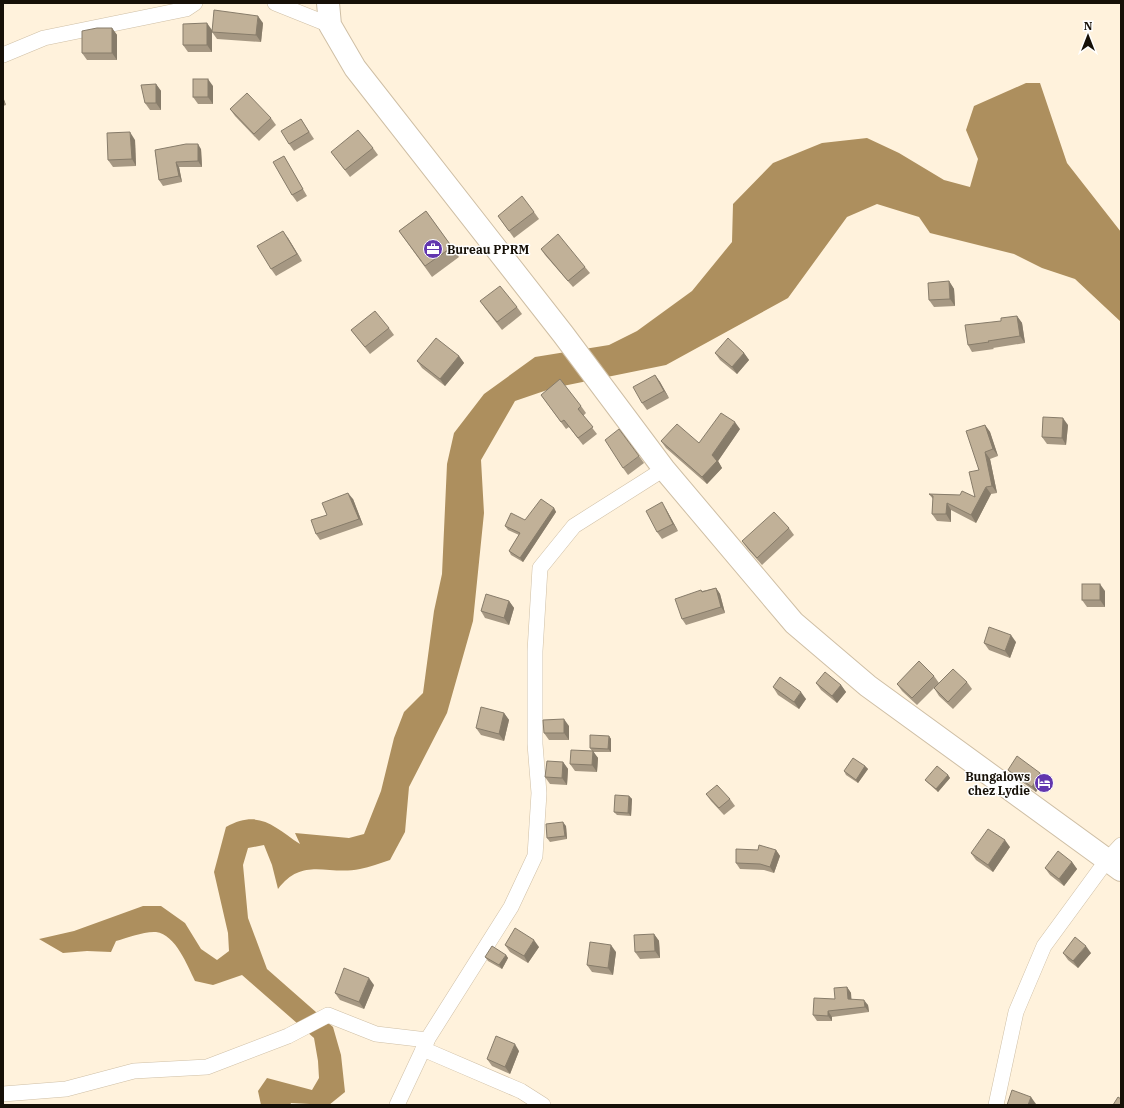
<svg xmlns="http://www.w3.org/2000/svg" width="1124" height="1108" font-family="'IBM Plex Serif',serif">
  <rect width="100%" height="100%" fill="#fff2dc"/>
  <!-- water -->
  <path fill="#ad8f5e" d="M1026 83H1040L1067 163 1121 232V322L1075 279 1042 268 1014 254 930 233 919 217 877 204 847 217 788 298 666 365 553 388 515 401 481 460 484 513 473 621 447 713 409 787 405 832 390 860C380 863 370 867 360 869 328 876 303 856 278 889L272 865 264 845 248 848 243 865 248 918 267 969 333 1027 341 1055 345 1092 329 1105 291 1103 290 1105H261L258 1091 267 1078 312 1090 319 1078 318 1061 314 1038 242 975 213 985 195 981C187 965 176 935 156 932 145 931 126 938 116 941L111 952 87 951 63 953 39 939 74 931 143 906H161L185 923 201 949 217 960 229 951 228 933 214 872 226 827C259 809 273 826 300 844L295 833 349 838 364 834 381 791 394 738 404 712 423 693 434 611 442 574 447 464 454 433 484 394 535 357 609 345 637 331 692 291 732 242 733 204 773 163 822 143 867 138 899 153 944 180 970 187 978 159 966 130 974 106Z"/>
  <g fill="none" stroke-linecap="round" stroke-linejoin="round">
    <!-- street casing -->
    <g stroke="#cfbfa5" stroke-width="16">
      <g id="street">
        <polyline points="275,3 330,25"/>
        <polyline points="3,55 44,38 186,9 195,3"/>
        <polyline points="423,1049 521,1091 543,1105"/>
        <polyline points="3,1094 66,1089 134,1071 207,1067 288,1036 328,1015 376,1034 427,1040 511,907 535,856 539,793 535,744 535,651 540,568 574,526 664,469"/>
        <polyline points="397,1105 427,1041"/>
        <polyline points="996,1105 1016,1012 1044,946 1107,860 1121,845"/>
      </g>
    </g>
    <!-- secondary casing -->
    <g stroke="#cfbfa5" stroke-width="24">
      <polyline id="secondary" points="328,3 330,25 355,68 563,334 664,469 794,623 868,686 1121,870"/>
    </g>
    <!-- street -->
    <use href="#street" stroke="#fff" stroke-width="15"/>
    <!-- secondary -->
    <use href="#secondary" stroke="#fff" stroke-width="22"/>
  </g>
  <!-- wall -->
  <g fill="#a69883">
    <polygon points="263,23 261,42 217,39 212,32"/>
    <polygon points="112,28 117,35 117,60 87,60 82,53"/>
    <polygon points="212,30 212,52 188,52 183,45"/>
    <polygon points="156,84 161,91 161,110 150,110 145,103"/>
    <polygon points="213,86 213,104 198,104 193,97"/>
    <polygon points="3,97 6,105 3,106"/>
    <polygon points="230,109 271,118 276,125 259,141 235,116"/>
    <polygon points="301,119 314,139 294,151 289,144"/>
    <polygon points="135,140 136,166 113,167 108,160"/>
    <polygon points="373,148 378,155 350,177 331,152"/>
    <polygon points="201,149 202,167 179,167 182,182 163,186 159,180 155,150"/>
    <polygon points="284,156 288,163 307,196 297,202 292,195"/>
    <polygon points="426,211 459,257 432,277 399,231"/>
    <polygon points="534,212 539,219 514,238 498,216"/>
    <polygon points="288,238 302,261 276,276 271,269"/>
    <polygon points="541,249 585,267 590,273 573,287 545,255"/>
    <polygon points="949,281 954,289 955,306 934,307 929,300"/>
    <polygon points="480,301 517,307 522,314 502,330 485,308"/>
    <polygon points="1017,316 1022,323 1025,343 993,348 994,349 972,352 968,345 1001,321"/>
    <polygon points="389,328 394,335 370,354 351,330"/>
    <polygon points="715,353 744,353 749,360 737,374 720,360"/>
    <polygon points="459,356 464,363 445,386 422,368 417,361"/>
    <polygon points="655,375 660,382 669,398 647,410 642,403"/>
    <polygon points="541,395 581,406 586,413 583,416 597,434 583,445 569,427 566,429"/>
    <polygon points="985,425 990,432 998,456 990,459 997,493 991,494 976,523 951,510 951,522 937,521 932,514 933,499 929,494 960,495 975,497 979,470"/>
    <polygon points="1068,425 1066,445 1047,444 1042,437"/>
    <polygon points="740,429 718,461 722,468 707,484 666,448 661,441 699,443"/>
    <polygon points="639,456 644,463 628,475 623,468"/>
    <polygon points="353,499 363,525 320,540 316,534 327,515"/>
    <polygon points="554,508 556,512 523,562 511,555 509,551 519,535 508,530 505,526 525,520"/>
    <polygon points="666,509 678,531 662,539 657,532"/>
    <polygon points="789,528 794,535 762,565 747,548 742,541"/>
    <polygon points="716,588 720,594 725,613 686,625 682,619 701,590 702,591"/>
    <polygon points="1105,591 1105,607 1087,607 1082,600"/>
    <polygon points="509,601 514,608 509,625 485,618 481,611"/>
    <polygon points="1016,642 1010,658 989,650 984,643"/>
    <polygon points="934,676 939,683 917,705 902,691 897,684"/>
    <polygon points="967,682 972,689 953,709 939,696 934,688"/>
    <polygon points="816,683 841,685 846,692 837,703 821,690"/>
    <polygon points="773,687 806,699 799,709 778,695"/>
    <polygon points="504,713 509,720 504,741 481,735 476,728"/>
    <polygon points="569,726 569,740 549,740 544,733"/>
    <polygon points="609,736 611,739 611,752 593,752 598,758 597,772 575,771 570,764 592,751 590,748"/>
    <polygon points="563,762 568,769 567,785 550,784 545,777"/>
    <polygon points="865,766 868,769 858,783 846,775 844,771"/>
    <polygon points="1008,770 1044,778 1036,792 1012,775"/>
    <polygon points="948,775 950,778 938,792 928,783 925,780"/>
    <polygon points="706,794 730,799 735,806 724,815 711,801"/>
    <polygon points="629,796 632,799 631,816 617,815 614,812"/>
    <polygon points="566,826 567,839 550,842 547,838"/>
    <polygon points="1010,847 993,872 976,860 971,853"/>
    <polygon points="758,850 776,850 780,856 774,873 764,870 740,869 736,863"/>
    <polygon points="1072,862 1077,869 1064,886 1050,875 1045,868"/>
    <polygon points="654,934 659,941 660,958 640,959 635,952"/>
    <polygon points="505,945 539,947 528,963 510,952"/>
    <polygon points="616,952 613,975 592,972 587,965"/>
    <polygon points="1063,953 1091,953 1078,968 1068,960"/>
    <polygon points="506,955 508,958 502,969 488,961 485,957"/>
    <polygon points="374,985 364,1009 340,1000 335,993"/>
    <polygon points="847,987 851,993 851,999 868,1005 869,1012 832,1017 832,1021 817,1021 813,1015 835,999"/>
    <polygon points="519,1051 510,1074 492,1066 487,1059"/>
  </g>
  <!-- shaded-wall -->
  <g fill="#877c6a">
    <polygon points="258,16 263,23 261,42 256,35"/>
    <polygon points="207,23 212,30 212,52 207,45"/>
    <polygon points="112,28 117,35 117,60 112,53"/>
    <polygon points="208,79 213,86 213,104 208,97"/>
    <polygon points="156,84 161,91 161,110 156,103"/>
    <polygon points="3,97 6,105 3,100"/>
    <polygon points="130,132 135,140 136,166 132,159"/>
    <polygon points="198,144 201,149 202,167 198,161"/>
    <polygon points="176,162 179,167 182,182 179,176"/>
    <polygon points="283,231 288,238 302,261 297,254"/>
    <polygon points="949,281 954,289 955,306 950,299"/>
    <polygon points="1017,316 1022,323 1025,343 1020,336"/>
    <polygon points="744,353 749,360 737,374 732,367"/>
    <polygon points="459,356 464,363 445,386 440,379"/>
    <polygon points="655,375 660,382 669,398 664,391"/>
    <polygon points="1063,418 1068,425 1066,445 1062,438"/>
    <polygon points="735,422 740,429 718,461 722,468 707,484 702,477 712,455"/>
    <polygon points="985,425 990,432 998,456 993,449"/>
    <polygon points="985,452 990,459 997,493 992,486"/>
    <polygon points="986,487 991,494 976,523 971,515"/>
    <polygon points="348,493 353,499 363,525 359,519"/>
    <polygon points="662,502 666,509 678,531 673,524"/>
    <polygon points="947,503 951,510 951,522 946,514"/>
    <polygon points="554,508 556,512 523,562 520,558"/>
    <polygon points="1100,584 1105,591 1105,607 1100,600"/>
    <polygon points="716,588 720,594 725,613 721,607"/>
    <polygon points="509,601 514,608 509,625 504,618"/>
    <polygon points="1011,635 1016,642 1010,658 1005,651"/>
    <polygon points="841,685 846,692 837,703 832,696"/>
    <polygon points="801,692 806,699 799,709 794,702"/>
    <polygon points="504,713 509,720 504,741 499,734"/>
    <polygon points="564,719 569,726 569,740 564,733"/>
    <polygon points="609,736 611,739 611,752 608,749"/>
    <polygon points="593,751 598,758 597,772 592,765"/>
    <polygon points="563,762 568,769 567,785 562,778"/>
    <polygon points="865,766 868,769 858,783 856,780"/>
    <polygon points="1040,773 1044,778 1036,792 1032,787"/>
    <polygon points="948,775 950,778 938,792 936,789"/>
    <polygon points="629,796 632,799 631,816 628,813"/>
    <polygon points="563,822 566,826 567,839 565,836"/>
    <polygon points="1005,840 1010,847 993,872 988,865"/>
    <polygon points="776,850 780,856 774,873 770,867"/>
    <polygon points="1072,862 1077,869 1064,886 1059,879"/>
    <polygon points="654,934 659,941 660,958 655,951"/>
    <polygon points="534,940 539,947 528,963 524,956"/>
    <polygon points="611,945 616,952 613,975 608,968"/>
    <polygon points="1086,946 1091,953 1078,968 1073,961"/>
    <polygon points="506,955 508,958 502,969 499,965"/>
    <polygon points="369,978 374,985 364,1009 359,1002"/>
    <polygon points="847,987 851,993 852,1005 848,999"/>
    <polygon points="864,1000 868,1005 869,1012 865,1007"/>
    <polygon points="828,1011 832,1017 832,1021 828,1016"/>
    <polygon points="515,1044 519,1051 510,1074 505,1067"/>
    <polygon points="1031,1097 1036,1104 1036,1105 1028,1105"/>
  </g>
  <!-- building -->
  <g fill="#c1b198" stroke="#877c6a">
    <polygon points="214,10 258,16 256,35 212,32"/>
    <polygon points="207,23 207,45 183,45 183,24"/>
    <polygon points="97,28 112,28 112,53 82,53 82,31"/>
    <rect x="193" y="79" width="15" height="18"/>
    <polygon points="156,84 156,103 145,103 141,85"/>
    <polygon points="247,93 271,118 254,134 230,109"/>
    <polygon points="301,119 309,132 289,144 281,131"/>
    <polygon points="358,130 373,148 345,170 331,152"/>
    <polygon points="130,132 132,159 108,160 107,133"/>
    <polygon points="186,144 198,144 198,161 176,162 179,176 159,180 155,150"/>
    <polygon points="284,156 303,189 292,195 273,162"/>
    <polygon points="522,196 534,212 509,231 498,216"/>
    <polygon points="426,211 452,247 425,266 399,231"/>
    <polygon points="283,231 297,254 271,269 257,246"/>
    <polygon points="558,234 585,267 568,281 541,249"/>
    <polygon points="949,281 950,299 929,300 928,283"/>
    <polygon points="500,286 517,307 497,322 480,301"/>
    <polygon points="375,311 389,328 365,347 351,330"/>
    <polygon points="1017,316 1020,336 988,341 989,342 968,345 965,325 1001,321 1001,318"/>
    <polygon points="436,338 459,356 440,379 417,361"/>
    <polygon points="728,338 744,353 732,367 715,353"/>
    <polygon points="655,375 664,391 642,403 633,387"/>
    <polygon points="560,379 581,406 578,409 593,427 578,438 564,420 561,422 541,395"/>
    <polygon points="721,413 735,422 712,455 717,461 702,477 661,441 677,424 699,443"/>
    <polygon points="1043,417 1063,418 1062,438 1042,437"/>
    <polygon points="985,425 993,449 985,452 992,486 986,487 971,515 947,503 946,514 932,514 933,496 929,494 960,495 962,491 975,497 969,472 979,470 966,431"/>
    <polygon points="619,429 639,456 623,468 605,440"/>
    <polygon points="348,493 359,519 316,534 311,520 327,515 322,503"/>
    <polygon points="541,499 554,508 520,558 509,551 520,533 505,526 511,513 525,520"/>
    <polygon points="662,502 673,524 657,532 646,511"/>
    <polygon points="774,512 789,528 757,558 742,541"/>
    <rect x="1082" y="584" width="18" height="16"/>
    <polygon points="716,588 721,607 682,619 675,599 701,590 702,592"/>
    <polygon points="486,594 509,601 504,618 481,611"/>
    <polygon points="989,627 1011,635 1005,651 984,643"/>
    <polygon points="919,661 934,676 912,698 897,684"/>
    <polygon points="953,669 967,682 948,702 934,688"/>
    <polygon points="825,672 841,685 832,696 816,683"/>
    <polygon points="780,677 801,692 794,702 773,687"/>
    <polygon points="481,707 504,713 499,734 476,728"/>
    <polygon points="564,719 564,733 544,733 543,720"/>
    <polygon points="590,735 609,736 608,749 590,748"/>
    <polygon points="571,750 593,751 592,765 570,764"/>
    <polygon points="1017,756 1040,773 1032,787 1008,770"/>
    <polygon points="853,758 865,766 856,780 844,771"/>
    <polygon points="547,761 563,762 562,778 545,777"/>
    <polygon points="937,766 948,775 936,789 925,780"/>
    <polygon points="717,785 730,799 719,808 706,794"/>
    <polygon points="615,795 629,796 628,813 614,812"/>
    <polygon points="563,822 565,836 547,838 546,824"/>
    <polygon points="988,829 1005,840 988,865 971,853"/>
    <polygon points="759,845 776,850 770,867 760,864 736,863 736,849 758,850"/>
    <polygon points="1058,851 1072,862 1059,879 1045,868"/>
    <polygon points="515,928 534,940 524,956 505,945"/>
    <polygon points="654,934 655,951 635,952 634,935"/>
    <polygon points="1075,937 1086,946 1073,961 1063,953"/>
    <polygon points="590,942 611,945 608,968 587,965"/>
    <polygon points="492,946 506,955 499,965 485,957"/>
    <polygon points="344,968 369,978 359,1002 335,993"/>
    <polygon points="847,987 848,999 864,1000 865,1007 828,1011 828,1016 813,1015 814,998 835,999 834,988"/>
    <polygon points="496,1036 515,1044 505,1067 487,1059"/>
    <polygon points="1012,1090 1031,1097 1028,1105 1007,1105"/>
    <polygon points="1118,1097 1121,1099 1121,1105 1113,1105"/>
  </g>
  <!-- icons -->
  <defs>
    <g id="office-disc" transform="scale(1)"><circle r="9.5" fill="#6236ae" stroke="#fff"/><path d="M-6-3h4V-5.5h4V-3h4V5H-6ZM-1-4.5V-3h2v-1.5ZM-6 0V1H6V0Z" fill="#fff"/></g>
    <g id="hotel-disc" transform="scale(1)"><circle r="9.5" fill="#6236ae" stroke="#fff"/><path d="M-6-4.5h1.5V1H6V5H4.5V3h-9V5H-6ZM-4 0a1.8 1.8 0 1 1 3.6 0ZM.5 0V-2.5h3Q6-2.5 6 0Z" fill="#fff"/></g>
  </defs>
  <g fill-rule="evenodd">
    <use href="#office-disc" x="433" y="249"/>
    <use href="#hotel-disc" x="1044" y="783"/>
  </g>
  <g text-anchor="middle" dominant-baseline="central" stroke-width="3" stroke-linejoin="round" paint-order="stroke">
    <!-- poi labels -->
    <g font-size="12" font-weight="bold" fill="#161007" stroke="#fff" text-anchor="start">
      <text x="447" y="249">Bureau PPRM</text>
      <text x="1030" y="776" text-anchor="end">Bungalows<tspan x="1030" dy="14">chez Lydie</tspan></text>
    </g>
  </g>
  <!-- border -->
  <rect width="1124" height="1108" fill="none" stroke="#161007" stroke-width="8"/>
  <!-- north arrow -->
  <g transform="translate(1088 36)" stroke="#ffffff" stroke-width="3" paint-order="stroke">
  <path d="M0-3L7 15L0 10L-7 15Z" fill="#161007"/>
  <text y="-6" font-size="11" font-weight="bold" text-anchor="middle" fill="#161007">N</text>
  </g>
</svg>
